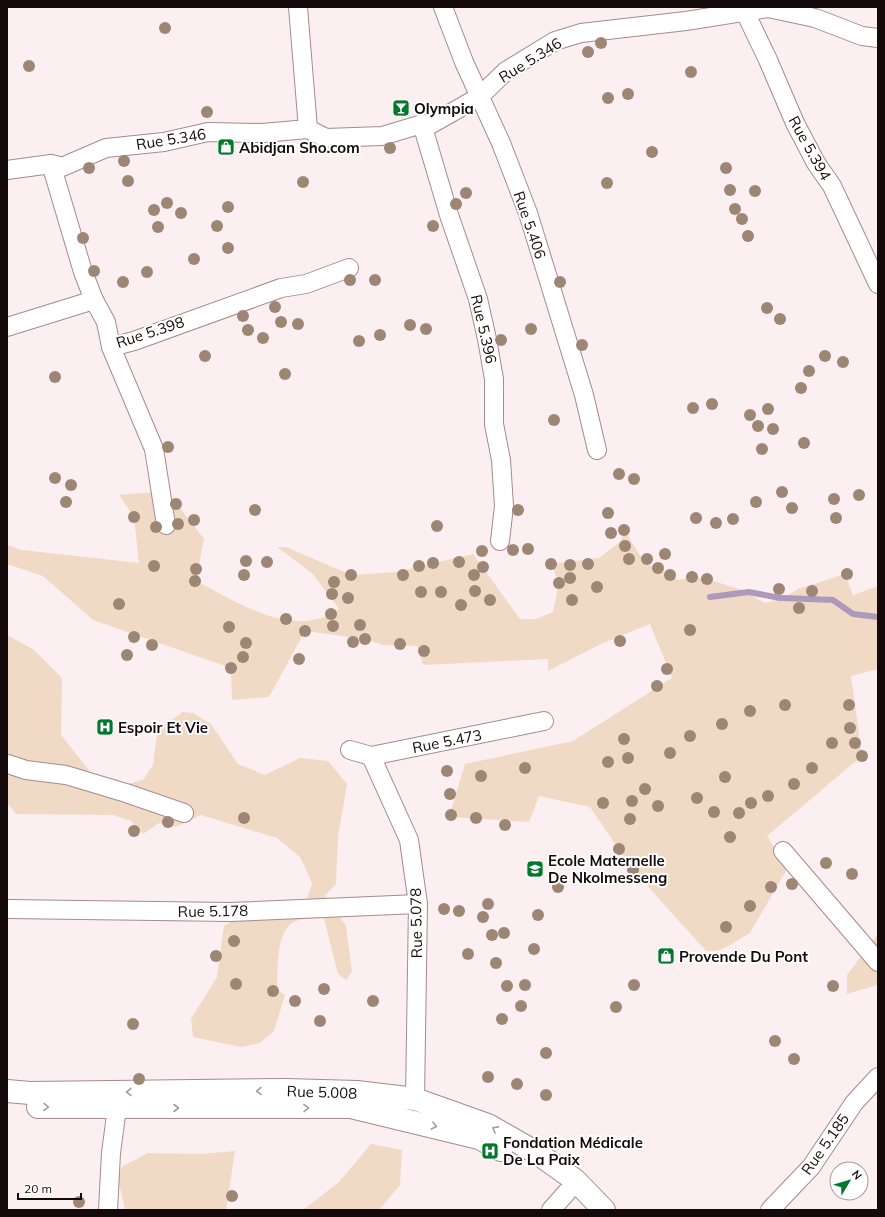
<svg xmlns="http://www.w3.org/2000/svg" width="885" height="1217" font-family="Mulish,sans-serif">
  <rect width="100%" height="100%" fill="#fceff1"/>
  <!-- green -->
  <g fill="#f0dac6">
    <path d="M167 491 204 539 196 581C237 602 294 641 339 609L313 574 277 547H286L351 575 396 572 473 554 520 619H536L553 612 559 583 551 564 599 558 621 541 624 530 645 563 679 580 692 577 707 579 742 590 765 603 783 598 798 589 845 574 853 595 878 586V669L851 676 862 756 767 836 787 869 750 933 723 949 715 951H706L633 870 590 807 539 796 529 822 449 817 465 764 573 741 672 678 650 624 603 643 548 671V659L423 665 417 646 383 645 365 639 305 631 269 697 232 700 231 668 93 620 43 576 7 564V545L22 550 139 563 134 517 119 495Z"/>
    <path d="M7 635 34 650 62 678 61 735 96 779 124 785 143 780 153 765 157 734 162 726 183 712 193 713 211 724 238 764 265 775 300 758 328 761 347 784 338 836 336 884 325 896 346 926 352 972 346 980 338 974 324 918C315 919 304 918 296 921 275 928 278 972 277 990L285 995 274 1031 260 1043 241 1047 193 1037 191 1019 217 977 224 926 248 911 306 902 312 883 300 857 277 838 201 815 176 827 159 823 143 834 131 821 113 815 16 814 7 803Z"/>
    <polygon points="878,934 878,985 847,994 847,975"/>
    <polygon points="371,1144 402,1150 400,1185 379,1210 303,1210 339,1182"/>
    <polygon points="235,1151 226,1210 125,1209 117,1175 123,1166 148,1153 201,1154"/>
  </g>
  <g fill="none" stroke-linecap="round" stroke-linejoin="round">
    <!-- stream -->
    <g stroke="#ad9abb" stroke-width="6">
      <polyline points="710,597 749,592 780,598"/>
      <polyline points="783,598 833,600 853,614 878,617"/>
    </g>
    <!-- minor casing -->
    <g stroke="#a68a8e" stroke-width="20">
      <g id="minor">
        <polyline points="298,7 308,129"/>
        <polyline points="443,7 464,62 501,143 528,213 584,395 597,450"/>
        <polyline points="745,12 768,60 795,123 816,163 832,186 878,284"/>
        <polyline points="422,124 449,215 478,299 487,339 494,379 494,424 501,460 504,506 500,541"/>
        <polyline points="51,164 83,272 94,300 106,322 111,347 134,341 281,288 306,284 349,268"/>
        <polyline points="7,170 51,164 62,167 106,148 164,142 208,132 262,133 308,129 326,138 382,136 422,124 428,126 479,97 506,71 555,41 581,33 686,21 768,8 815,18 862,36 878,38"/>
        <polyline points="7,327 94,300"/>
        <polyline points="111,347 154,449 166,525"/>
        <polyline points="350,750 371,756 544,721"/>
        <polyline points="371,756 409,840 418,904 415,1099"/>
        <polyline points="8,764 26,770 66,775 126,793 184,813"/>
        <polyline points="783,851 878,962"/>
        <polyline points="7,909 230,912 418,904"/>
        <polyline points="108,1210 111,1153 117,1108"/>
        <polyline points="551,1210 567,1192"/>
        <polyline points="770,1210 811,1167 854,1103 878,1077"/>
      </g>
    </g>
    <!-- secondary casing -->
    <g stroke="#a68a8e" stroke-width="24">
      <g id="secondary">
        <polyline points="7,1091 30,1093 286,1090 357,1092 415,1099 488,1125 537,1153 575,1180 604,1210"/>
        <polyline points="38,1107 351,1107 479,1138 501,1150"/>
      </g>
    </g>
    <!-- minor -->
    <use href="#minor" stroke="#fff" stroke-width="18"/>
    <!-- secondary -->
    <use href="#secondary" stroke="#fff" stroke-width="22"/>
  </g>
  <!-- trees -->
  <g fill="#9e8675">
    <circle cx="165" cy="28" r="6"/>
    <circle cx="601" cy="43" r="6"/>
    <circle cx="588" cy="52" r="6"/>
    <circle cx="29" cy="66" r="6"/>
    <circle cx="691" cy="72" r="6"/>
    <circle cx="628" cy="94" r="6"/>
    <circle cx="608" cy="98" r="6"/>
    <circle cx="207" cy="112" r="6"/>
    <circle cx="390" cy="148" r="6"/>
    <circle cx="652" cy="152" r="6"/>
    <circle cx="124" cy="161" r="6"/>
    <circle cx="89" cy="168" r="6"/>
    <circle cx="726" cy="168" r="6"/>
    <circle cx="128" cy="181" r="6"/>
    <circle cx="303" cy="182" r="6"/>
    <circle cx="607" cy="183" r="6"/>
    <circle cx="730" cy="190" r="6"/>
    <circle cx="755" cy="191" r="6"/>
    <circle cx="466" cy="193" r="6"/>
    <circle cx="167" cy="203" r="6"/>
    <circle cx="456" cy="204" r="6"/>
    <circle cx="228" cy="207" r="6"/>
    <circle cx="735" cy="209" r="6"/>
    <circle cx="154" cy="210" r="6"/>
    <circle cx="181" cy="213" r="6"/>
    <circle cx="742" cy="219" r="6"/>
    <circle cx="217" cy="226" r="6"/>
    <circle cx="433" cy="226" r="6"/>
    <circle cx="158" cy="227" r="6"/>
    <circle cx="748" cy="236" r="6"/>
    <circle cx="83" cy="238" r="6"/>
    <circle cx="228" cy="248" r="6"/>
    <circle cx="194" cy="259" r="6"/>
    <circle cx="94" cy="271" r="6"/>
    <circle cx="147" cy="272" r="6"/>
    <circle cx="350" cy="280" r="6"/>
    <circle cx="375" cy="280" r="6"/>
    <circle cx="123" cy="282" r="6"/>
    <circle cx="560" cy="282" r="6"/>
    <circle cx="275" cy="307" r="6"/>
    <circle cx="767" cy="308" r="6"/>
    <circle cx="243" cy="316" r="6"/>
    <circle cx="780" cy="319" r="6"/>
    <circle cx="281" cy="322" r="6"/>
    <circle cx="298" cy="324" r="6"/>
    <circle cx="410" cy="325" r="6"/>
    <circle cx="426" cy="329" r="6"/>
    <circle cx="531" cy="329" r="6"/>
    <circle cx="248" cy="330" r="6"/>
    <circle cx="380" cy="335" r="6"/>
    <circle cx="263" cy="338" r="6"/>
    <circle cx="501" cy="340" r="6"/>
    <circle cx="359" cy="341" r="6"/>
    <circle cx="582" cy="345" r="6"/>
    <circle cx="205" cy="356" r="6"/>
    <circle cx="825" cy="356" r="6"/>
    <circle cx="843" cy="362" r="6"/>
    <circle cx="809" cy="371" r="6"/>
    <circle cx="285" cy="374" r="6"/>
    <circle cx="55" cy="377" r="6"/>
    <circle cx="801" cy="388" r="6"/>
    <circle cx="712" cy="404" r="6"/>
    <circle cx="693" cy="408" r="6"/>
    <circle cx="768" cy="409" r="6"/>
    <circle cx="750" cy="415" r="6"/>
    <circle cx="554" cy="420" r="6"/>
    <circle cx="758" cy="426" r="6"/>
    <circle cx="773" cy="429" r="6"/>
    <circle cx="804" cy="443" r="6"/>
    <circle cx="168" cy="447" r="6"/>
    <circle cx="762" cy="449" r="6"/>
    <circle cx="619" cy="474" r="6"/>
    <circle cx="55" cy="478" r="6"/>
    <circle cx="634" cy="479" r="6"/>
    <circle cx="71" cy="485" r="6"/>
    <circle cx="782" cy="492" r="6"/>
    <circle cx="859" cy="495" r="6"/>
    <circle cx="834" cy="499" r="6"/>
    <circle cx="66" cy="502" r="6"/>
    <circle cx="756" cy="502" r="6"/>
    <circle cx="176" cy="504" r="6"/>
    <circle cx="792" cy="508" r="6"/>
    <circle cx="255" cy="510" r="6"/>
    <circle cx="518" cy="510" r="6"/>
    <circle cx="608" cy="513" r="6"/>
    <circle cx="134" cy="517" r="6"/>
    <circle cx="696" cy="518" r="6"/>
    <circle cx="836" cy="518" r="6"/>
    <circle cx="733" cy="519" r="6"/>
    <circle cx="194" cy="520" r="6"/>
    <circle cx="716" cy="523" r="6"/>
    <circle cx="178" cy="524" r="6"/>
    <circle cx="437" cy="526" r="6"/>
    <circle cx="156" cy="527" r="6"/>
    <circle cx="624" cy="530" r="6"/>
    <circle cx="611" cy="533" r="6"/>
    <circle cx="625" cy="546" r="6"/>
    <circle cx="528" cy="549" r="6"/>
    <circle cx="513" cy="550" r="6"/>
    <circle cx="482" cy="551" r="6"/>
    <circle cx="665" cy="554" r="6"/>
    <circle cx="629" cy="559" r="6"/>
    <circle cx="647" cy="559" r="6"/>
    <circle cx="246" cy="561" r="6"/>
    <circle cx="267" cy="562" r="6"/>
    <circle cx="459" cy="562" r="6"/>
    <circle cx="433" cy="563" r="6"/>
    <circle cx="551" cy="564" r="6"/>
    <circle cx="588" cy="564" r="6"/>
    <circle cx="570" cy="565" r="6"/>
    <circle cx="154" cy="566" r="6"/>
    <circle cx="419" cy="566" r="6"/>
    <circle cx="483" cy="567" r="6"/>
    <circle cx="658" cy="568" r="6"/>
    <circle cx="196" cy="569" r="6"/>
    <circle cx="847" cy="574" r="6"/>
    <circle cx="244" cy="575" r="6"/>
    <circle cx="351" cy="575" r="6"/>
    <circle cx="403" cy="575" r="6"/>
    <circle cx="474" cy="575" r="6"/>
    <circle cx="670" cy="575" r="6"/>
    <circle cx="692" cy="577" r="6"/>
    <circle cx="570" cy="578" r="6"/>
    <circle cx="707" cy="579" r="6"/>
    <circle cx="195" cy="581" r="6"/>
    <circle cx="334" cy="582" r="6"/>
    <circle cx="559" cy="583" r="6"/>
    <circle cx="597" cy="587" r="6"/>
    <circle cx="779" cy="589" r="6"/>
    <circle cx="475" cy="591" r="6"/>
    <circle cx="812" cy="591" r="6"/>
    <circle cx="421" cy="592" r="6"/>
    <circle cx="441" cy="592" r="6"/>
    <circle cx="332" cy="594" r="6"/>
    <circle cx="348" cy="598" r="6"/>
    <circle cx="490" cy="600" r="6"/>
    <circle cx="572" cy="600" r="6"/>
    <circle cx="119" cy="604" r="6"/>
    <circle cx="461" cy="605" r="6"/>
    <circle cx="799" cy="608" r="6"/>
    <circle cx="331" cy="614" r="6"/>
    <circle cx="286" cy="619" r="6"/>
    <circle cx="360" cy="625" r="6"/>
    <circle cx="333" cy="626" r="6"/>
    <circle cx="229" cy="627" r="6"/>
    <circle cx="690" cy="630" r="6"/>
    <circle cx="305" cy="631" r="6"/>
    <circle cx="134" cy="637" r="6"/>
    <circle cx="365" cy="639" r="6"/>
    <circle cx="620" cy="641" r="6"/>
    <circle cx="353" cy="642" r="6"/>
    <circle cx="246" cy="643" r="6"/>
    <circle cx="400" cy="644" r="6"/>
    <circle cx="152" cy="645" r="6"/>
    <circle cx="424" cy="651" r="6"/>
    <circle cx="127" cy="655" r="6"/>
    <circle cx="243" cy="657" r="6"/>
    <circle cx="299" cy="659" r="6"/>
    <circle cx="231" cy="668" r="6"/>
    <circle cx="667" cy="669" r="6"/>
    <circle cx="657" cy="686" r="6"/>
    <circle cx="785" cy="705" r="6"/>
    <circle cx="849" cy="705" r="6"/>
    <circle cx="750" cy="711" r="6"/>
    <circle cx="722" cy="724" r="6"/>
    <circle cx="850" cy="728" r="6"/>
    <circle cx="690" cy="736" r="6"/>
    <circle cx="624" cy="739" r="6"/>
    <circle cx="832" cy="743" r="6"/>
    <circle cx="855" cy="743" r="6"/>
    <circle cx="670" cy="753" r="6"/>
    <circle cx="862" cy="756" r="6"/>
    <circle cx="628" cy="758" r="6"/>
    <circle cx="608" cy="762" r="6"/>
    <circle cx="525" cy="768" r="6"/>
    <circle cx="812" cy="768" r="6"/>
    <circle cx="447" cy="771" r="6"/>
    <circle cx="481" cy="776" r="6"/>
    <circle cx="725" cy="777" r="6"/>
    <circle cx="794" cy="784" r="6"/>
    <circle cx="645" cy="789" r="6"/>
    <circle cx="450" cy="794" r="6"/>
    <circle cx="768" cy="796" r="6"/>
    <circle cx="697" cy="798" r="6"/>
    <circle cx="632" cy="801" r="6"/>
    <circle cx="603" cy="803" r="6"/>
    <circle cx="751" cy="803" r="6"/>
    <circle cx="658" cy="806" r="6"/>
    <circle cx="714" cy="812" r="6"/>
    <circle cx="739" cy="813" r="6"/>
    <circle cx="451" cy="815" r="6"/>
    <circle cx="244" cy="818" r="6"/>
    <circle cx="476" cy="818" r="6"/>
    <circle cx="630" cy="819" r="6"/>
    <circle cx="168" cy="822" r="6"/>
    <circle cx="505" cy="825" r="6"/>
    <circle cx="134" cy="831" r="6"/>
    <circle cx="730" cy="837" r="6"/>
    <circle cx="619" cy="849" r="6"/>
    <circle cx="826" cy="863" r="6"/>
    <circle cx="633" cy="870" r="6"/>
    <circle cx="852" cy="874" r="6"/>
    <circle cx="792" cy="884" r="6"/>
    <circle cx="558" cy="887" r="6"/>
    <circle cx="771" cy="887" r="6"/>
    <circle cx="488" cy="904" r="6"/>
    <circle cx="750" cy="906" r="6"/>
    <circle cx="444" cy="909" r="6"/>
    <circle cx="459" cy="911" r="6"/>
    <circle cx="538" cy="915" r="6"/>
    <circle cx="483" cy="917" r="6"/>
    <circle cx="726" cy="927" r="6"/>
    <circle cx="504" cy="933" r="6"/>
    <circle cx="492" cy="935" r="6"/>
    <circle cx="234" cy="941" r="6"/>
    <circle cx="534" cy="949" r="6"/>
    <circle cx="468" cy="954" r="6"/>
    <circle cx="216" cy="956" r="6"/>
    <circle cx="496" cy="963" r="6"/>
    <circle cx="236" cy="984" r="6"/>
    <circle cx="525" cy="985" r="6"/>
    <circle cx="634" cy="985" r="6"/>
    <circle cx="507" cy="986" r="6"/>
    <circle cx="833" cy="986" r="6"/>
    <circle cx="324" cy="989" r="6"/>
    <circle cx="273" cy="991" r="6"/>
    <circle cx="295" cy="1001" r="6"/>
    <circle cx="373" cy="1001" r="6"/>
    <circle cx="521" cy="1006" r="6"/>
    <circle cx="616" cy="1007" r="6"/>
    <circle cx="502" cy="1019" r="6"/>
    <circle cx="320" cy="1021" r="6"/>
    <circle cx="133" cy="1024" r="6"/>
    <circle cx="775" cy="1041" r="6"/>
    <circle cx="546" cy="1053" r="6"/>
    <circle cx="794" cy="1059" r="6"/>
    <circle cx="488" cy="1077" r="6"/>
    <circle cx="139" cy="1079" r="6"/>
    <circle cx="517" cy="1084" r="6"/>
    <circle cx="546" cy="1095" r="6"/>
    <circle cx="232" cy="1196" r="6"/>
    <circle cx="79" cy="1202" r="6"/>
  </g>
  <!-- one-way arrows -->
  <defs><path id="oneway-chevron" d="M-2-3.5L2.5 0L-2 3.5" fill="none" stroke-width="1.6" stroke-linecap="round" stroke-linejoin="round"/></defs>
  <g stroke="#a19d9e">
    <use href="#oneway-chevron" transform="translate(259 1091) rotate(179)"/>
    <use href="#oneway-chevron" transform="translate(129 1092) rotate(179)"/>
    <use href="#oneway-chevron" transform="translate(46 1107) rotate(1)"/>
    <use href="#oneway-chevron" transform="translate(176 1108)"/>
    <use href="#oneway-chevron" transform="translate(306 1108) rotate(-1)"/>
    <use href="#oneway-chevron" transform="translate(434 1126) rotate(14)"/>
    <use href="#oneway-chevron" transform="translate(495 1129) rotate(-151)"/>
  </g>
  <!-- icons -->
  <defs>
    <g id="bar-square" transform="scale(0.9)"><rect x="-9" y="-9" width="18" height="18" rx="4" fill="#03782d" stroke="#fff"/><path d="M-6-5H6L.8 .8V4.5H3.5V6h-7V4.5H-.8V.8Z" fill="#fff"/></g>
    <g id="shop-square" transform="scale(0.9)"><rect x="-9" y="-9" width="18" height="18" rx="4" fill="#03782d" stroke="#fff"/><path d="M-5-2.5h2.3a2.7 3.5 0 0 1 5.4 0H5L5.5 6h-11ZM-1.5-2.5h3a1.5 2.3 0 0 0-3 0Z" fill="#fff"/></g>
    <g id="hospital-square" transform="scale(0.9)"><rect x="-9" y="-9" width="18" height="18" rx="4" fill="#03782d" stroke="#fff"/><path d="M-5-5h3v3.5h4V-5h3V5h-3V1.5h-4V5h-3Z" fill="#fff"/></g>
    <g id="school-square" transform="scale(0.9)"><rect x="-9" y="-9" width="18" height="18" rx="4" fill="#03782d" stroke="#fff"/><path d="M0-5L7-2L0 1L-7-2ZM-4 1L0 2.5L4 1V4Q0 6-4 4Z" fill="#fff"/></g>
  </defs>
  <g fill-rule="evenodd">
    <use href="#bar-square" x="401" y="108"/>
    <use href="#shop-square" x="226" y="147"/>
    <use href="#hospital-square" x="105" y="727"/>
    <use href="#school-square" x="535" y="869"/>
    <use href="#shop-square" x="666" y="956"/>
    <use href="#hospital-square" x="490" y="1151"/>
  </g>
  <g text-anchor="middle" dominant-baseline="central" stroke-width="4" stroke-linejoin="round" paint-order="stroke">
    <!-- street labels -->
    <g font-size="15" fill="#140a0c" stroke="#fff">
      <text transform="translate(530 60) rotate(-32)">Rue 5.346</text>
      <text transform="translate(171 139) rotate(-9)">Rue 5.346</text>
      <text transform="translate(810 148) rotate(61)">Rue 5.394</text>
      <text transform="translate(530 225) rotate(71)">Rue 5.406</text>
      <text transform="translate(484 329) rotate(77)">Rue 5.396</text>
      <text transform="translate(150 332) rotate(-18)">Rue 5.398</text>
      <text transform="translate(447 741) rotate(-11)">Rue 5.473</text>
      <text transform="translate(213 911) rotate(-1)">Rue 5.178</text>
      <text transform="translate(416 923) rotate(-91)">Rue 5.078</text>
      <text transform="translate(322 1092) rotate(2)">Rue 5.008</text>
      <text transform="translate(825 1144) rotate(-55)">Rue 5.185</text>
    </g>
    <!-- poi labels -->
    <g font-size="15" font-weight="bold" fill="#140a0c" stroke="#fff" text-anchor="start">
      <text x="414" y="108">Olympia</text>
      <text x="239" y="147">Abidjan Sho.com</text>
      <text x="118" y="727">Espoir Et Vie</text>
      <text x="548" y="860">Ecole Maternelle<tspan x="548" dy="17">De Nkolmesseng</tspan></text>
      <text x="679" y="956">Provende Du Pont</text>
      <text x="503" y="1142">Fondation Médicale<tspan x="503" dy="17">De La Paix</tspan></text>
    </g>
  </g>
  <!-- border -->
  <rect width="885" height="1217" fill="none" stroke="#140a0c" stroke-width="16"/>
  <!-- north arrow -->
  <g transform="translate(849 1181) rotate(52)"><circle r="19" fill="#ffffff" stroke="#a19d9e"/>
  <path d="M0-3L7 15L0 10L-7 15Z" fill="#03782d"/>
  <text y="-6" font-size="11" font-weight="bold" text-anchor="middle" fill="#140a0c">N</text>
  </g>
  <!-- scale -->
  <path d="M18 1193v6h63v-6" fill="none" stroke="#140a0c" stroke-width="2"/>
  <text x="24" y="1193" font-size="12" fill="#140a0c" stroke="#ffffff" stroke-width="3" paint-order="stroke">20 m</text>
</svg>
